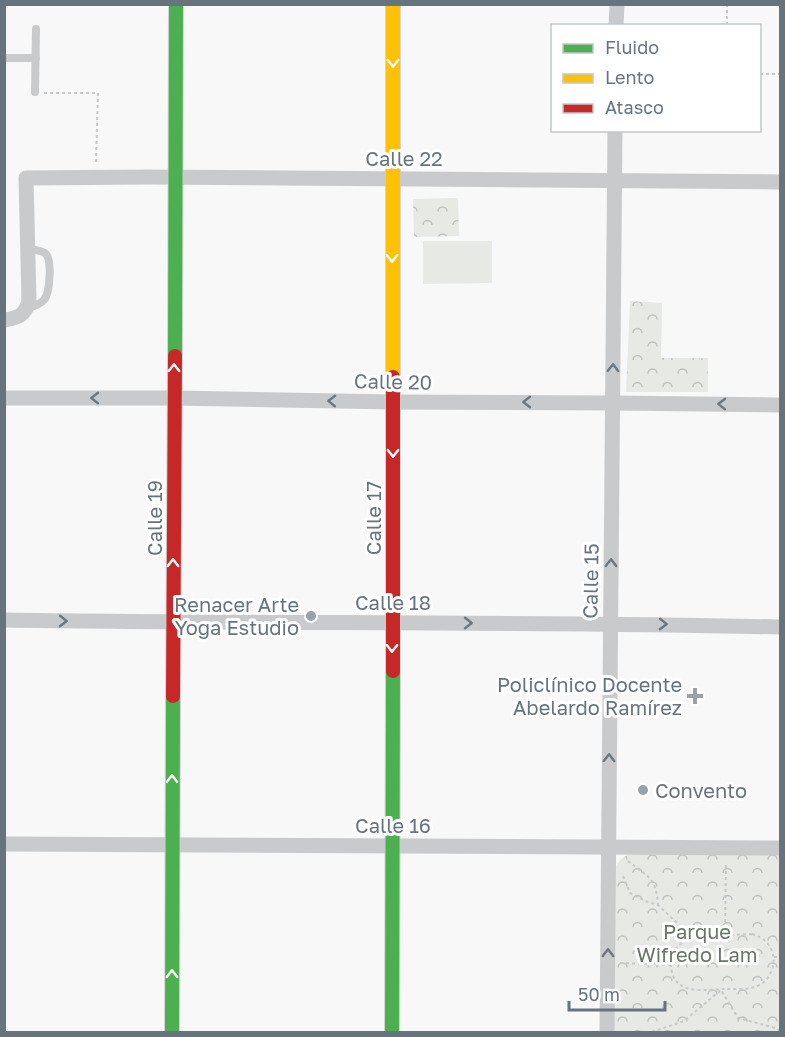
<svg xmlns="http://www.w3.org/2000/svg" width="785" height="1037" font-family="'Golos Text',sans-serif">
  <defs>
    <pattern id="forest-crowns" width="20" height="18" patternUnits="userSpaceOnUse" patternTransform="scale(1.5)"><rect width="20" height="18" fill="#e7e9e5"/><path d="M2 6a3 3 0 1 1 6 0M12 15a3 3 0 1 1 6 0" fill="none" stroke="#bfc1bf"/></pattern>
  </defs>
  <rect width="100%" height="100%" fill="#f8f8f8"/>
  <!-- forest -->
  <g fill="url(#forest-crowns)">
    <polygon points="458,198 459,236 414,237 413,199"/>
    <polygon points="630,301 662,303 661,358 708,358 708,392 626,392"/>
    <path d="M631 853 780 854V1032H614L615 870C617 861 623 857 631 853Z"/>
  </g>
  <!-- pitch -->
  <polygon fill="#e7e9e5" points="423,241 492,241 492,283 423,284"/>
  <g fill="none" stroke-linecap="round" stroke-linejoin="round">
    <!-- fast casing -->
    <g stroke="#d4d5d5" stroke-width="16">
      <g id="fast">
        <polyline points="175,356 176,4"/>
        <polyline points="172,1032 173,696"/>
        <polyline points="392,1032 393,671"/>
      </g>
    </g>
    <!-- slow casing -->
    <g stroke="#d4d5d5" stroke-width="16">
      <polyline id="slow" points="393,377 393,4"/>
    </g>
    <!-- jam casing -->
    <g stroke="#d4d5d5" stroke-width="16">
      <g id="jam">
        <polyline points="393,671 393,377"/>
        <polyline points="173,696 175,356"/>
      </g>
    </g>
    <!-- path -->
    <g stroke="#c7c8c9" stroke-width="2" stroke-dasharray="3 3" stroke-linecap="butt">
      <polyline points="727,4 727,26"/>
      <polyline points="760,74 780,74"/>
      <polyline points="44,93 98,93 96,163"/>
      <path d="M628 861C648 877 656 877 658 905"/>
      <polyline points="623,876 630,893 645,901 658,905 692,937"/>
      <polyline points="725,934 726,862"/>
      <path d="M752 934C758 936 763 938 767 943 779 956 774 979 757 986 748 990 736 989 725 989 704 990 672 996 671 965 671 951 680 942 692 937Z"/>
      <polyline points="774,957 780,957"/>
      <polyline points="620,963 671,965"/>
      <polyline points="652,1032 684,1021 721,990 738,1018 776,1028 780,1031"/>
    </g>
    <!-- lane -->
    <g stroke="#c9cacb" stroke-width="8">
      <polyline points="4,58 36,58"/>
      <polyline points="35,92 36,29"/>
      <path d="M27 309C33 307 40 304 44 300 50 293 52 261 46 254 42 250 34 250 28 249"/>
    </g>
    <!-- street -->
    <g stroke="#c9cacb" stroke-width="15">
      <polyline points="616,26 617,4"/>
      <path d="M4 320C19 318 25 315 29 301L26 178 149 177 780 182"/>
      <polyline points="4,398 174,398 393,402 613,403 780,405"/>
      <path d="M4 620C263 624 522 621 780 627"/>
      <polyline points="4,844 780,848"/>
      <polyline points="607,1032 615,130"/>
    </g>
    <!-- fast -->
    <use href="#fast" stroke="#4caf50" stroke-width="14"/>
    <!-- slow -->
    <use href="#slow" stroke="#ffc107" stroke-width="14"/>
    <!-- jam -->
    <use href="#jam" stroke="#c62828" stroke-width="14"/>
  </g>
  <!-- one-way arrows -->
  <defs><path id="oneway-chevron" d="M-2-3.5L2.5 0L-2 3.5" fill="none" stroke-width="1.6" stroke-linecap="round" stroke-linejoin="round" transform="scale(1.5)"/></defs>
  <g stroke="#f6fbf6">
    <use href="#oneway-chevron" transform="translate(393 63) rotate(90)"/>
    <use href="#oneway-chevron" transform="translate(392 258) rotate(90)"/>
    <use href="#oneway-chevron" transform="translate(174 368) rotate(-90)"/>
    <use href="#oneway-chevron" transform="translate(393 453) rotate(90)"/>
    <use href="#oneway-chevron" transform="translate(173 563) rotate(-90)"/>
    <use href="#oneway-chevron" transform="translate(392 648) rotate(91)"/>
    <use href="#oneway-chevron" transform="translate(172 779) rotate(-90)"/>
    <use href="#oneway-chevron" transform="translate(172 974) rotate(-90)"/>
  </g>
  <g stroke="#6b7882">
    <use href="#oneway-chevron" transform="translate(613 368) rotate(-89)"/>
    <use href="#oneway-chevron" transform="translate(95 398) rotate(-180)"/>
    <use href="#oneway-chevron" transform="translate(332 401) rotate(-179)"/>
    <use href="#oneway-chevron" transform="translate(527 402) rotate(-180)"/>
    <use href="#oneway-chevron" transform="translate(722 404) rotate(-179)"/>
    <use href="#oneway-chevron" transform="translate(611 563) rotate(-89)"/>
    <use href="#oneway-chevron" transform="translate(63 621) rotate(1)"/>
    <use href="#oneway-chevron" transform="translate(468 623)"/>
    <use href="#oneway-chevron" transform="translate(663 624) rotate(1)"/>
    <use href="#oneway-chevron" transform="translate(609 758) rotate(-89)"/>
    <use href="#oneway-chevron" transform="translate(608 953) rotate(-90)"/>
  </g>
  <!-- markers -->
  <g fill="#99a2a9" stroke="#fff" stroke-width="2">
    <circle cx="311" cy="616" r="6"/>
    <path d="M692 687h6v6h6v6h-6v6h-6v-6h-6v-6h6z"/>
    <circle cx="643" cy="790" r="6"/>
  </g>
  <g text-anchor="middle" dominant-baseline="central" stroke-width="6" stroke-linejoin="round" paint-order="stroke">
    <!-- street labels -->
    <g font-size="20" fill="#66747e" stroke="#fff">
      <text x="404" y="158">Calle 22</text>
      <text transform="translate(393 381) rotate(1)">Calle 20</text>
      <text transform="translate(154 518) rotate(-90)">Calle 19</text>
      <text transform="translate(373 518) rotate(-90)">Calle 17</text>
      <text transform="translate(590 581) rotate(-89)">Calle 15</text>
      <text x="393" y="602">Calle 18</text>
      <text x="393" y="825">Calle 16</text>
    </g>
    <!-- poi labels -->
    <g font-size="20" fill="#66747e" stroke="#fff" text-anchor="end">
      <text x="299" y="604">Renacer Arte<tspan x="299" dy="23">Yoga Estudio</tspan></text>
      <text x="682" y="684">Policlínico Docente<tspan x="682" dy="23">Abelardo Ramírez</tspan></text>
      <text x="655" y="790" text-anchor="start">Convento</text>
    </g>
    <!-- park labels -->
    <g font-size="20" fill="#687765" stroke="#fff">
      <text x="697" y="931">Parque<tspan x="697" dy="23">Wifredo Lam</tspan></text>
    </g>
  </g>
  <!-- border -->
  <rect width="785" height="1037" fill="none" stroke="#66747e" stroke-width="12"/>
  <!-- legend -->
  <rect x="551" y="24" width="210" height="108" fill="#ffffff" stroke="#c2c7cb" stroke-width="1.5"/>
  <rect x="563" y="44" width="30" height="9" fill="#4caf50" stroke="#c2c7cb" stroke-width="1.5"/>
  <text x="605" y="54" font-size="18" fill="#66747e">Fluido</text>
  <rect x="563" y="74" width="30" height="9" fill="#ffc107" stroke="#c2c7cb" stroke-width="1.5"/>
  <text x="605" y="84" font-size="18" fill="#66747e">Lento</text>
  <rect x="563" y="104" width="30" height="9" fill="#c62828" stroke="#c2c7cb" stroke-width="1.5"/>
  <text x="605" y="114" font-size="18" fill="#66747e">Atasco</text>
  <!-- scale -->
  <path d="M569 1001v9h96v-9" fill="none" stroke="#66747e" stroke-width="3"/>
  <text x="578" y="1001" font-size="18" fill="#66747e" stroke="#ffffff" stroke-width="4.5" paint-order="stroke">50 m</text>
</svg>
